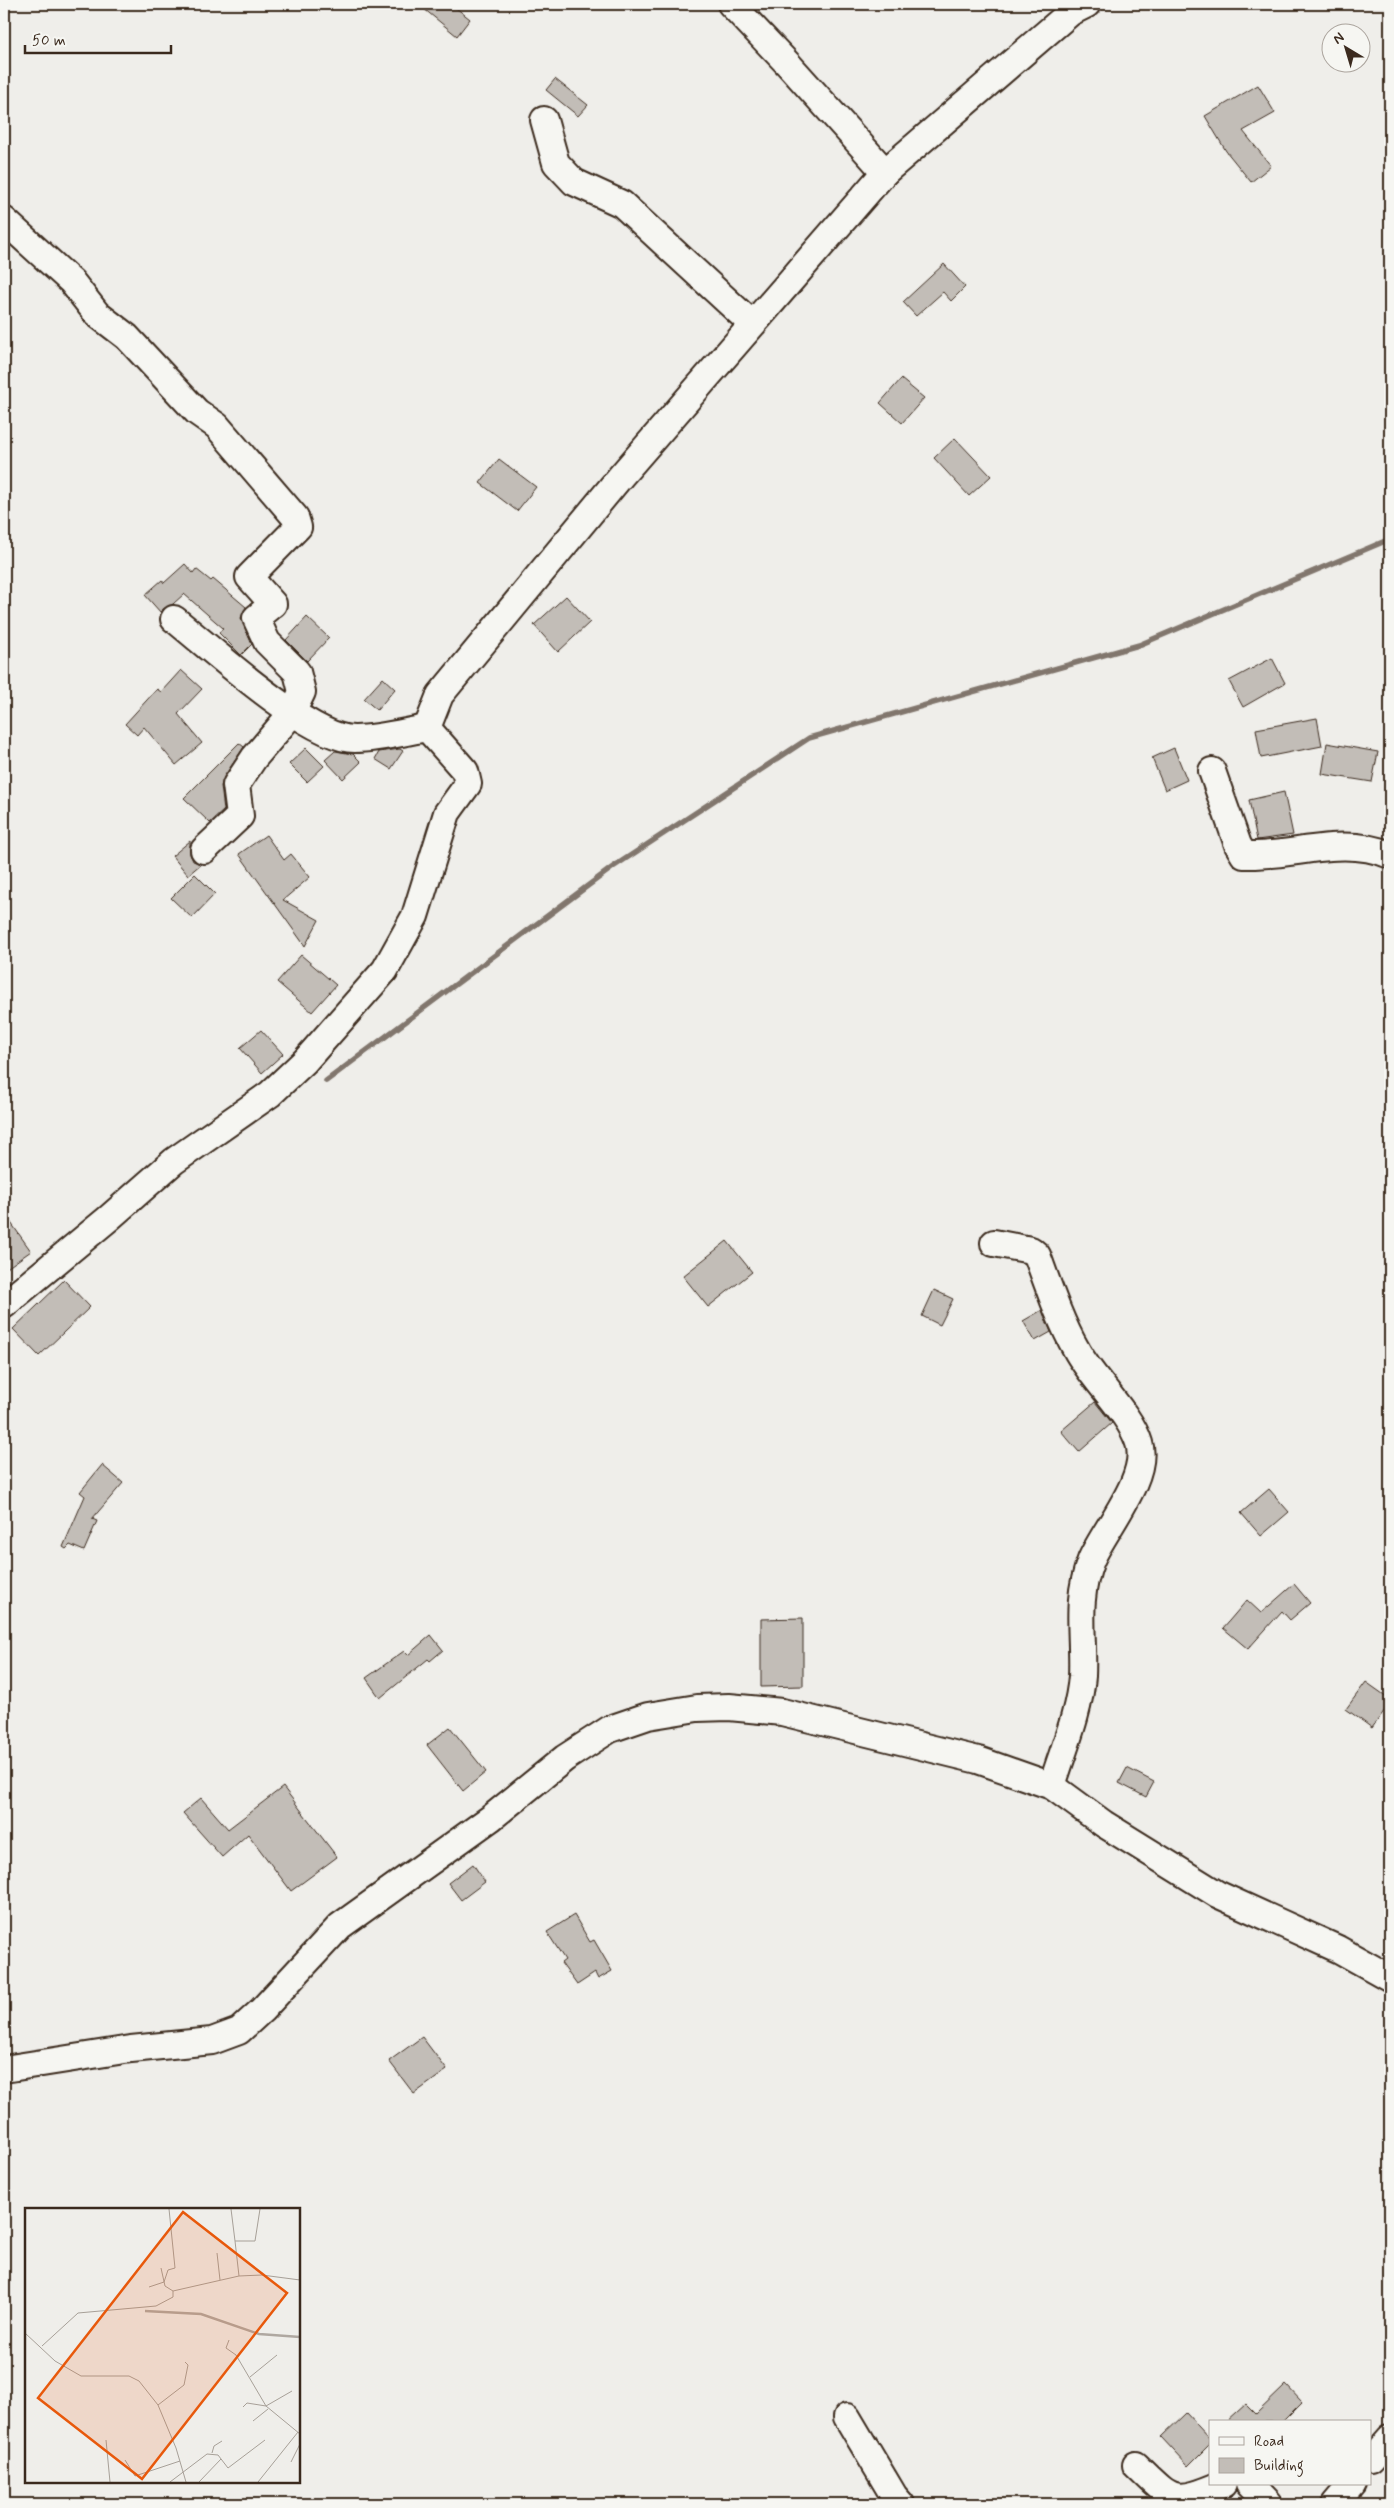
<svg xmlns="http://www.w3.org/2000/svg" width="1394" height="2508" font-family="Mynerve,sans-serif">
  <rect width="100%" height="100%" fill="#efeeea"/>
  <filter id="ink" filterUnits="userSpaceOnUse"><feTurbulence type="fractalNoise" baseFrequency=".02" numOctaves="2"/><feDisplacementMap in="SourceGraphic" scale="10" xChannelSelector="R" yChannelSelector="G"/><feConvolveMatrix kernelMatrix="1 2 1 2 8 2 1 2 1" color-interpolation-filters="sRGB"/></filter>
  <g filter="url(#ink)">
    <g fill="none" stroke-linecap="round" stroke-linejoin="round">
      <!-- stream -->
      <polyline stroke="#81766d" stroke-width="5.5" points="326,1081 613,867 809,738 1139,645 1390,539"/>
    </g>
    <!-- building -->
    <g fill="#c2bdb7" stroke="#3b2a1e">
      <polygon points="418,4 451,4 470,19 457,36"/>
      <polygon points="555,79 588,105 578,116 546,90"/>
      <polygon points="1258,85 1275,113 1243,131 1271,166 1251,182 1226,151 1205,116"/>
      <polygon points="944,264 965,287 951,301 943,292 916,316 903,302"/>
      <polygon points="901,379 924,398 902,423 880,403"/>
      <polygon points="955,438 991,476 969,496 934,458"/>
      <polygon points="499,459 536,487 517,511 480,483"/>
      <polygon points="185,564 193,573 196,569 211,581 213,579 246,607 241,618 252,644 241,655 219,633 223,628 184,594 173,604 163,609 161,613 145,595 162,580 164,583"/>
      <polygon points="566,596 590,622 558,652 534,625"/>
      <polygon points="307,617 329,638 307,661 286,640"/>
      <polygon points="1272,658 1285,683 1243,707 1229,681"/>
      <polygon points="181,670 202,689 178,714 202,743 176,765 144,727 137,735 125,724 157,689 161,692"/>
      <polygon points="383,678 395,689 377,710 364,699"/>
      <polygon points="1317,718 1322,746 1261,758 1256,729"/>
      <polygon points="239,743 244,747 224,777 221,786 224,810 210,823 184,798"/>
      <polygon points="1327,743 1378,752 1372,782 1322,774"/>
      <polygon points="306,748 324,766 307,782 289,764"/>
      <polygon points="1174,748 1187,780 1165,790 1152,758"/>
      <polygon points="400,749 403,751 391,769 375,759 379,752"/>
      <polygon points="335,751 353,754 361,762 343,779 325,760"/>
      <polygon points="1284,792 1293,835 1257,840 1249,800"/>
      <polygon points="266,835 284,860 291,854 310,877 283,900 319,920 305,946 239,854"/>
      <polygon points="190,841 190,854 193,861 201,864 188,875 172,856"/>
      <polygon points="195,874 215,894 192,918 171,898"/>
      <polygon points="301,955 336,985 312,1012 277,982"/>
      <polygon points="261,1030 283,1054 262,1073 240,1048"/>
      <polygon points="4,1213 31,1251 4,1270"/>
      <polygon points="727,1241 752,1272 708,1307 683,1276"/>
      <polygon points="64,1280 90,1307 39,1356 13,1329"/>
      <polygon points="934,1290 953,1299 940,1325 922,1316"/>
      <polygon points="1042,1310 1051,1332 1035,1341 1023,1321"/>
      <polygon points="1095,1402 1112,1423 1079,1452 1061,1431"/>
      <polygon points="102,1465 123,1483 92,1519 97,1521 84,1551 70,1545 66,1549 63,1547 85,1496 80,1492"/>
      <polygon points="1269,1489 1289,1512 1261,1536 1241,1513"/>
      <polygon points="1294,1584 1310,1603 1290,1620 1282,1611 1248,1649 1223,1628 1247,1600 1261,1613"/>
      <polygon points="803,1618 803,1686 761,1687 761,1619"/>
      <polygon points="431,1635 443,1650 430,1661 428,1659 380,1698 366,1678 404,1651 408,1655"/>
      <polygon points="1366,1682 1390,1699 1390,1703 1372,1728 1346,1709"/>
      <polygon points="450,1727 486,1772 463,1791 427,1745"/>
      <polygon points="1127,1768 1154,1782 1146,1797 1119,1783"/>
      <polygon points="283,1787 337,1857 291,1891 248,1834 222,1857 183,1813 201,1798 228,1829"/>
      <polygon points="473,1864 485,1882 461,1900 448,1883"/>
      <polygon points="574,1915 590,1942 594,1940 612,1971 598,1979 595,1973 577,1985 561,1963 565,1960 547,1932"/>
      <polygon points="422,2037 447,2070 414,2094 389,2061"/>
      <polygon points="1286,2385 1302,2402 1282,2422 1226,2422 1246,2404 1256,2414"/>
      <polygon points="1186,2413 1210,2439 1210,2444 1188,2466 1161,2437"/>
    </g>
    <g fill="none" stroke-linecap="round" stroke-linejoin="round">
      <!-- minor casing -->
      <g stroke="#3b2a1e" stroke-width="30">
        <g id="minor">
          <polyline points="731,4 789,65 885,172"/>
          <polyline points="544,120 556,163 574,182 622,204 751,323"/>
          <polyline points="4,220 72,282 97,314 127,337 197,412 217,426 295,517 298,527 249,577 273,604 256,618 267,642 297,672 302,692 292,713 254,758 236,785 240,816 204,850"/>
          <path d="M174 619C212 649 310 740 355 739 379 739 404 732 427 728"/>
          <polyline points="427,728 440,695 621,476 885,172 1071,12 1087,4"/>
          <path d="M1212 771 1238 845 1244 855C1294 857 1342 835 1390 855"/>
          <path d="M994 1243 1031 1250 1037 1255C1048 1285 1060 1321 1076 1349 1091 1378 1130 1413 1139 1443 1150 1477 1103 1531 1091 1560 1075 1601 1084 1635 1082 1676 1079 1714 1063 1750 1052 1786"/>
          <polyline points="4,1305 109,1218 174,1161 270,1094 305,1061 385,970 415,916 447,813 468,784 465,771 427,728"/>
          <polyline points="4,2069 131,2049 212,2041 239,2031 262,2010 340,1926 491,1818 565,1758 610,1729 648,1716 697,1708 729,1707 782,1712 978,1760 1052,1786 1104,1824 1217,1894 1338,1949 1390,1978"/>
          <polyline points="847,2417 894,2496 901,2504"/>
          <polyline points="1370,2461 1390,2438"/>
          <path d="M1136 2465C1173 2501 1173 2505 1223 2484"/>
          <polyline points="1249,2484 1268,2504"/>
          <polyline points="1335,2504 1352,2484"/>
        </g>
      </g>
      <!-- minor -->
      <use href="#minor" stroke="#f6f6f2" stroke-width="26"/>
    </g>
  </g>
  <!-- overview -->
  <g transform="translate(25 2208)">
    <rect width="275" height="275" fill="#efeeea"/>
    <path fill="none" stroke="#afa8a1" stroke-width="2.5" d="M120 103 176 106 234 126 275 129"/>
    <path fill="none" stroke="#a7a098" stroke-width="1" d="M206 1 210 33M192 45 195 72M136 60 140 78 148 83M214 68 210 33H230L235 1M139 74 143 62 150 60 144 1M124 79 139 74M148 83 214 68 237 67 275 72M0 125 30 153 56 168H104L114 173 133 197 151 240 161 274M204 132 201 140 211 147 241 198 275 226M17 138 53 105 131 98 148 89V83M225 169 252 147M133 197 159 177 163 157 160 154M218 199 222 195 241 198 267 183M228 213 243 201M81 232 85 274M187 245 189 238 197 233M100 252 110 268 155 253M266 254 275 236M145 274 182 246 193 247 203 260 240 232M174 274 196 251M233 274 273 224"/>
    <path fill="#e8590c" fill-opacity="0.15" stroke="#e8590c" stroke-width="2.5" d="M158 4 262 85 117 271 13 190Z"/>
    <rect width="275" height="275" fill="none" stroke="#3b2a1e" stroke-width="2.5"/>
  </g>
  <!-- margin -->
  <rect width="1394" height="2508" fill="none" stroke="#f6f6f2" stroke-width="20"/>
  <rect x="10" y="10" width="1374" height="2488" fill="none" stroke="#3b2a1e" stroke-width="2" filter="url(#ink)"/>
  <!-- legend -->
  <rect x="1209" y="2420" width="162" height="65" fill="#f6f6f2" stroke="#aba49d"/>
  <rect x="1219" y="2437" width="25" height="8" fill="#f6f6f2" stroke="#aba49d"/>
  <text x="1254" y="2446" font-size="15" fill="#3b2a1e">Road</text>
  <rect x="1219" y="2458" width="25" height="15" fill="#c2bdb7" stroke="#aba49d"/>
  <text x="1254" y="2470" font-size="15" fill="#3b2a1e">Building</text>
  <!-- north arrow -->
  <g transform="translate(1346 48) rotate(322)"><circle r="24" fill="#f6f6f2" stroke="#aba49d"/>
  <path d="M0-4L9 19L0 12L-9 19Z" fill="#3b2a1e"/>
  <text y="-8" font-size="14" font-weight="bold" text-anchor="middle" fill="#3b2a1e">N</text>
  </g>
  <!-- scale -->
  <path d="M25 45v8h146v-8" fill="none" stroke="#3b2a1e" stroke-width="2.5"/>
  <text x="32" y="45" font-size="15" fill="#3b2a1e" stroke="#f6f6f2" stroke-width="4" paint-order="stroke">50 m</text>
</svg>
